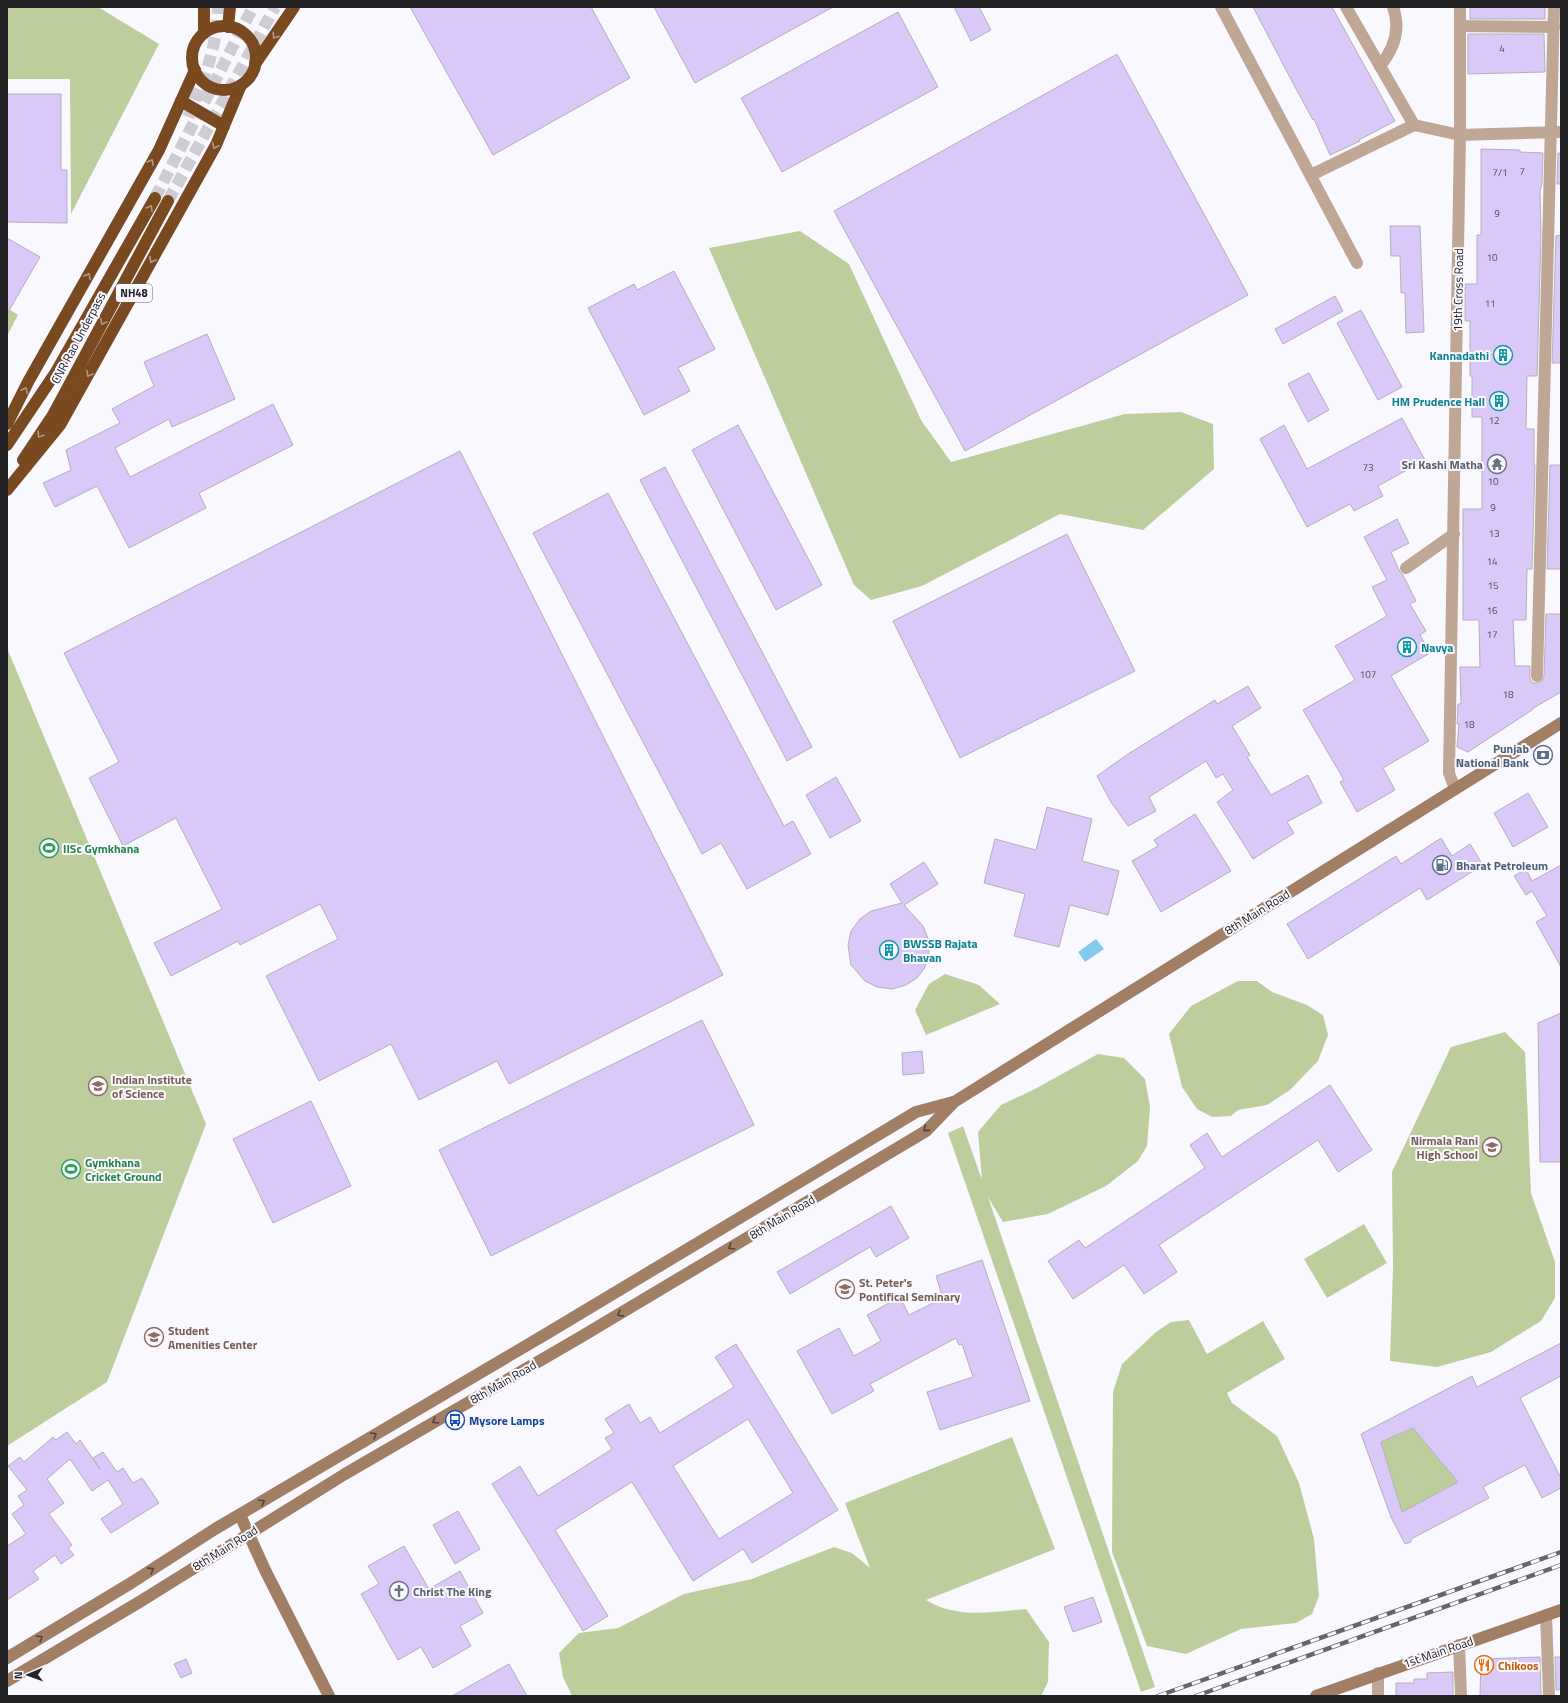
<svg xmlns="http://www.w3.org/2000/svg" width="1568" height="1703" font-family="'Titillium Web',sans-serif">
  <rect width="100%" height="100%" fill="#faf8ff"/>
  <!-- green -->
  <g fill="#bdce9c">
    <polygon points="7,7 98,7 159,44 71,214 70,79 7,79"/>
    <polygon points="800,231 849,264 921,420 951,462 1125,414 1181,412 1213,424 1214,469 1143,530 1060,514 922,586 871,600 854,585 709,248"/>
    <polygon points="7,308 18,315 7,336"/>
    <polygon points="7,648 206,1124 107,1382 7,1446"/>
    <polygon points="945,974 979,985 1000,1004 926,1035 915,1010 929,984"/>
    <polygon points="1238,981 1257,981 1272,992 1307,1005 1323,1015 1328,1035 1318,1061 1290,1090 1267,1105 1238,1110 1231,1116 1212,1117 1197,1109 1182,1087 1169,1034 1191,1006"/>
    <polygon points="1505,1032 1525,1052 1531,1193 1555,1262 1555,1298 1541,1321 1491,1352 1437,1367 1390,1361 1393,1268 1392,1172 1451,1047"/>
    <polygon points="1098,1054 1124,1058 1145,1079 1150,1107 1147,1146 1138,1161 1106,1186 1048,1214 1003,1222 988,1197 1155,1687 1141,1692 948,1133 963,1126 982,1180 978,1132 1001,1105 1033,1090"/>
    <polygon points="1364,1224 1387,1263 1327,1298 1304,1259"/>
    <polygon points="1189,1320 1207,1354 1263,1321 1285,1359 1227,1393 1232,1403 1277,1436 1299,1483 1314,1539 1319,1596 1312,1614 1296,1623 1241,1629 1186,1654 1147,1646 1112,1552 1113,1392 1122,1364 1156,1332 1171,1322"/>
    <polygon points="1413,1428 1458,1482 1402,1512 1381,1442"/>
    <path d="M1012 1437 1055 1549 926 1600C958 1619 990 1612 1026 1609L1049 1642 1048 1682 1041 1696H572L563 1677 559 1653 579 1633 618 1628 684 1594 752 1579 834 1547 852 1553 870 1568 845 1503Z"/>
  </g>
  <!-- water -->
  <polygon fill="#83caec" points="1096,939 1104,949 1085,962 1078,952"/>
  <!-- building -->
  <g fill="#d9c8f8" stroke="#b3b0b8" fill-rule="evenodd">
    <polygon points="410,7 591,7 630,78 493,155"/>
    <polygon points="654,7 833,7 695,83"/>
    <polygon points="954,7 979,7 991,30 971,41"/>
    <polygon points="1253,7 1332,7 1395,121 1359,140 1360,141 1330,155 1314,119 1313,120 1295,87"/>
    <rect x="1470" y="7" width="75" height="12"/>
    <polygon points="898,12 938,87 782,172 741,98"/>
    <polygon points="1468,34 1544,34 1545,72 1468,74"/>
    <polygon points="1117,54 1248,295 965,451 834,211"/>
    <polygon points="7,94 61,94 61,170 67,170 67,223 7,222"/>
    <polygon points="1481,149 1520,150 1520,152 1543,153 1542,184 1540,191 1541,236 1537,376 1527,376 1526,429 1534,429 1534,465 1535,465 1532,569 1527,569 1526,620 1513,620 1515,666 1530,666 1530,679 1533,683 1537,683 1543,680 1544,676 1546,614 1561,614 1561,692 1532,709 1532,710 1468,752 1457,747 1459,724 1457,724 1458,704 1461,704 1460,667 1480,667 1479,620 1463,620 1463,509 1482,509 1482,417 1472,417 1472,376 1470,376 1470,321 1465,321 1465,284 1477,284 1477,235 1481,235"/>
    <polygon points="1558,153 1561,153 1561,184 1557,184"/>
    <polygon points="1390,226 1420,226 1424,332 1406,333 1405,293 1401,293 1400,256 1391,256"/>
    <polygon points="1561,235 1561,363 1552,363 1556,236"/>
    <polygon points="7,238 40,257 7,314"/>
    <polygon points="674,271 715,349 678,368 690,391 644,415 588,308 634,284 637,290"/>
    <polygon points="1335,296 1343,311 1283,344 1275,329"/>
    <polygon points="1361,310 1402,387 1378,400 1337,323"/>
    <polygon points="207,334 235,399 172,427 169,419 115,448 130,477 273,404 293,445 199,493 206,508 129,548 97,486 55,507 43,483 71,470 66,450 120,423 112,409 154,386 144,362"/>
    <polygon points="1309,373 1329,410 1308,422 1288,384"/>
    <polygon points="1402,418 1425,460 1378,486 1383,496 1354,511 1350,504 1307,527 1260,439 1284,425 1307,469"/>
    <polygon points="738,425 822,585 776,610 692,450"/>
    <polygon points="460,451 723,975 509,1084 497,1061 419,1100 391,1044 319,1081 266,976 338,939 320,904 240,945 238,941 171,976 154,943 222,909 176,818 123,846 89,778 119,762 64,653"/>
    <polygon points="1550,465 1561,465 1561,569 1547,569"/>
    <polygon points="665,467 812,747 787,761 640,480"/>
    <polygon points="608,493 784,826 793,821 811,854 747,889 721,843 702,854 533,533"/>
    <polygon points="1397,519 1409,543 1391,552 1400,572 1403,575 1416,601 1410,604 1426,631 1420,635 1430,653 1391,676 1429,741 1383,768 1395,790 1357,812 1340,782 1344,780 1303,710 1355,680 1335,646 1387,616 1372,587 1387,580 1364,537"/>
    <polygon points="1067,534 1135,671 960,758 893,621"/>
    <polygon points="1248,686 1261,708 1232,726 1250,755 1247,757 1271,795 1308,775 1322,803 1287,822 1294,833 1253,859 1217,802 1233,790 1223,774 1216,778 1206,761 1149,797 1156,811 1128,826 1111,802 1097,776 1128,754 1215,700 1217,704"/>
    <polygon points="836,777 861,821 830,838 806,795"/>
    <polygon points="1528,793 1548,827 1513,847 1494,813"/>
    <polygon points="1047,807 1092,819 1082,861 1119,871 1108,915 1070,905 1059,947 1014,936 1025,894 984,883 995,839 1036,850"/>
    <polygon points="1195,814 1231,871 1161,912 1132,861 1158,846 1154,840"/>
    <polygon points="1441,838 1452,856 1470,844 1483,865 1427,900 1420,888 1308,959 1287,924 1396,856 1401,864"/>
    <polygon points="924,862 938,884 904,905 923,926 929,941 929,956 924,969 917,978 906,985 892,989 877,987 865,981 851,965 848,945 851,931 860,919 871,911 902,903 890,884"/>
    <polygon points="1561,865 1561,967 1536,922 1547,916 1532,891 1526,895 1514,876 1526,869 1532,881"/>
    <polygon points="1561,1013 1561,1162 1540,1162 1538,1023"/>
    <polygon points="702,1020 754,1125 491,1256 439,1150"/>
    <polygon points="922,1051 924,1073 903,1075 902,1053"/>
    <polygon points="1330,1085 1372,1150 1338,1172 1318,1140 1159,1245 1177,1272 1144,1294 1124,1265 1073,1299 1048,1261 1079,1240 1085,1248 1205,1168 1190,1145 1207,1133 1222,1157"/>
    <polygon points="311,1101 351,1186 273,1223 233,1139"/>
    <polygon points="891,1206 909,1238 876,1257 870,1247 790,1294 777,1272"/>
    <polygon points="982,1260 1030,1401 940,1430 927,1392 973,1377 962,1344 959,1345 956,1338 870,1384 874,1391 832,1414 797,1351 839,1328 854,1356 881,1341 867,1315 900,1297 909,1315 943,1298 936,1276"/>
    <path d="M1561 1343V1376L1520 1398 1561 1478V1488L1542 1498 1525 1465 1483 1487 1489 1498 1411 1539V1542L1405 1544 1391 1517 1361 1434 1472 1376 1477 1387ZM1413 1428 1458 1482 1402 1512 1381 1442Z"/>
    <path d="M736 1344 838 1510 752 1563 743 1549 693 1581 632 1482 555 1530 608 1616 583 1631 492 1484 520 1466 538 1496 612 1449 605 1438 614 1433 605 1419 629 1404 640 1423 650 1417 660 1433 734 1387 715 1357ZM748 1419 793 1493 719 1539 673 1466Z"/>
    <polygon points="67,1432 76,1444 80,1440 100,1469 93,1458 103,1452 117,1472 123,1468 133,1483 142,1478 159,1503 111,1533 101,1519 123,1504 108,1480 92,1491 70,1459 47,1479 64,1503 49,1514 72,1545 68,1548 74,1555 61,1564 55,1555 33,1571 39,1579 7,1600 7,1546 26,1534 12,1514 24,1505 18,1496 27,1490 8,1466 20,1457 24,1462 53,1437 56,1440"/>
    <polygon points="458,1511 480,1549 455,1564 433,1525"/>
    <polygon points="404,1546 429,1589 460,1571 483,1613 460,1626 471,1646 433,1668 421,1647 398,1660 361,1594 379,1584 368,1566"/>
    <polygon points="1093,1597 1102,1622 1073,1632 1064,1607"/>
    <polygon points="1540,1657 1541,1696 1480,1696 1481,1659"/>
    <polygon points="1555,1657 1561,1657 1561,1689 1556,1690"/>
    <polygon points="186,1659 192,1673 181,1678 174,1664"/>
    <polygon points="509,1664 527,1696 452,1696"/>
    <polygon points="1453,1672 1453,1696 1396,1696 1396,1683 1414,1683 1414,1679 1427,1679 1427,1673"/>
  </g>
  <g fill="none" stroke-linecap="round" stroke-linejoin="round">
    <!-- highway-tunnel -->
    <g stroke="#cfcdd3" stroke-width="12" stroke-dasharray="12 6" stroke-linecap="butt">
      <path d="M188 117C204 78 217 50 218 7"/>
      <polyline points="155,198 253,7"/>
      <polyline points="168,201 275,7"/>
    </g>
    <!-- street -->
    <g stroke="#c0a795" stroke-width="12">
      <polyline points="1221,7 1357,263"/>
      <polyline points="1346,7 1414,125"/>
      <polyline points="1460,26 1554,27"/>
      <path d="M1380 66C1394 49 1401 29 1393 7"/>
      <polyline points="1311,175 1414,125 1460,135 1561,132"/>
      <polyline points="1406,568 1454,534"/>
      <polyline points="1537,676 1554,7"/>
      <polyline points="1455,789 1449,773 1460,135 1460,7"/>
      <polyline points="1546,1615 1549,1696"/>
      <polyline points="1459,1645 1461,1696"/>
      <polyline points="1378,1673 1378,1696"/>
    </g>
    <!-- secondary -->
    <g stroke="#a27f64" stroke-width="12">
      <polyline points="240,1515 265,1570 329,1696"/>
      <polyline points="7,1658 131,1583 215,1529 546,1334 916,1112 953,1102"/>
      <polyline points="7,1681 141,1601 345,1474 579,1338 926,1131 954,1102 1561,723"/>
      <polyline points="1316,1696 1561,1610"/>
    </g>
    <!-- highway -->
    <g stroke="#794920" stroke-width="12">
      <polyline points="204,7 204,33"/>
      <circle cx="224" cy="58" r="32"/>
      <polyline points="228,27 230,7"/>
      <polyline points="255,64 294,7"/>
      <polyline points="181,101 224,126"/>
      <polyline points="7,424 28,382 159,150 195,70"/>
      <polyline points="7,445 56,372 155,198"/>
      <polyline points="23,460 53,415 168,201"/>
      <polyline points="7,490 60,425 216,145 241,85"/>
    </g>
    <!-- rail casing -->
    <g stroke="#666569" stroke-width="4.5">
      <g id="rail">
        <polyline points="1158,1696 1561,1552"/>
        <polyline points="1196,1696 1561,1565"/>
      </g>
    </g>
    <!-- rail -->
    <use href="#rail" stroke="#faf8ff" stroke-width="3" stroke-dasharray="9" stroke-linecap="butt"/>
  </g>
  <!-- one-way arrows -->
  <defs><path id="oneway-chevron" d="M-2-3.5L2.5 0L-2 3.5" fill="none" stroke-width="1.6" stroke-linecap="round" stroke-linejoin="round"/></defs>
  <g stroke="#b39884">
    <use href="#oneway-chevron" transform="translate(275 36) rotate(125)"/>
    <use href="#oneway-chevron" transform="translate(215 146) rotate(117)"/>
    <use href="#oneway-chevron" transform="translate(151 162) rotate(-61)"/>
    <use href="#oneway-chevron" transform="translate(150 208) rotate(-60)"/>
    <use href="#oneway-chevron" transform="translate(152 260) rotate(119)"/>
    <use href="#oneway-chevron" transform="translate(88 276) rotate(-61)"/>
    <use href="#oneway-chevron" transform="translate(103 322) rotate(118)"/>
    <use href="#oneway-chevron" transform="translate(89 374) rotate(119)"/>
    <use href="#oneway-chevron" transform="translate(25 390) rotate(-63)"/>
    <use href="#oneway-chevron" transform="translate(40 435) rotate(124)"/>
  </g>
  <g stroke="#4f433b">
    <use href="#oneway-chevron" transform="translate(926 1129) rotate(140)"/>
    <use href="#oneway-chevron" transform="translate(731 1247) rotate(149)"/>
    <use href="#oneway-chevron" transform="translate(620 1314) rotate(149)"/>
    <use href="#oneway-chevron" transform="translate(435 1421) rotate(150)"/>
    <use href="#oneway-chevron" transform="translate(374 1435) rotate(-31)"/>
    <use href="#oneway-chevron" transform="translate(262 1502) rotate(-30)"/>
    <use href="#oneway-chevron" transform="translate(151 1570) rotate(-33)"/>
    <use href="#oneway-chevron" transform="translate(40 1638) rotate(-31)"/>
  </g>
  <!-- icons -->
  <defs>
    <g id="building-ring" transform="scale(1)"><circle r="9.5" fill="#faf8ff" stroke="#0f9aa8" stroke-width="1.5"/><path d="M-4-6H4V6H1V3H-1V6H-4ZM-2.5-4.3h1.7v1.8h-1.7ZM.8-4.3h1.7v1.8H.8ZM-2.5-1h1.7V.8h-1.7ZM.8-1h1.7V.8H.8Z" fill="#0f9aa8"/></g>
    <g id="temple-ring" transform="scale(1)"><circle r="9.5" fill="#faf8ff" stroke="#6b7280" stroke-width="1.5"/><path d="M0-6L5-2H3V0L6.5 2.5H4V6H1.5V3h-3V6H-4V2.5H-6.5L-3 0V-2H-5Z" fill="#6b7280"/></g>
    <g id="bank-ring" transform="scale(1)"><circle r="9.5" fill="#faf8ff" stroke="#5c6f8a" stroke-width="1.5"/><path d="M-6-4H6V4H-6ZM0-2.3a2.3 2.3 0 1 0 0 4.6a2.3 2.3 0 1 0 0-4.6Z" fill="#5c6f8a"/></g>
    <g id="stadium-ring" transform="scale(1)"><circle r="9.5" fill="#faf8ff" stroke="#2e9e5b" stroke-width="1.5"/><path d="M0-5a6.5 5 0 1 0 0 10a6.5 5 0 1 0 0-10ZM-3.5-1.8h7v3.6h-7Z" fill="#2e9e5b"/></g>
    <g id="fuel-ring" transform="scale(1)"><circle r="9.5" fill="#faf8ff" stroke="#5c6f8a" stroke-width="1.5"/><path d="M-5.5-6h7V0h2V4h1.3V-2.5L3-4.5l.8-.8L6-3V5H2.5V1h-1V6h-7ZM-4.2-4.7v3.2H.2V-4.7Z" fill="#5c6f8a"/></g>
    <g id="university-ring" transform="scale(1)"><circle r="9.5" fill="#faf8ff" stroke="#8d6e63" stroke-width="1.5"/><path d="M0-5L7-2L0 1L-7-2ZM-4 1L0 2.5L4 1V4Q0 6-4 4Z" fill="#8d6e63"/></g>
    <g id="school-ring" transform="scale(1)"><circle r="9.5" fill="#faf8ff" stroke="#8d6e63" stroke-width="1.5"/><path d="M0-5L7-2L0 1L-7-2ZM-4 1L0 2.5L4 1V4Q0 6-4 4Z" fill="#8d6e63"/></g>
    <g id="bus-ring" transform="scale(1)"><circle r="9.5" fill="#faf8ff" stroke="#1a4fb4" stroke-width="1.5"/><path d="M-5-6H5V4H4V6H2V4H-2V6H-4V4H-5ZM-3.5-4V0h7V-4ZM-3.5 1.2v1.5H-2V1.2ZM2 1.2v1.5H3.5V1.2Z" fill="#1a4fb4"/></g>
    <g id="church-ring" transform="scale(1)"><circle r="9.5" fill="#faf8ff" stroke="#6b7280" stroke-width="1.5"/><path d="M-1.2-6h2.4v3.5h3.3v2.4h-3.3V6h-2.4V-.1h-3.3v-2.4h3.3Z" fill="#6b7280"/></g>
    <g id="restaurant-ring" transform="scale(1)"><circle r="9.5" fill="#faf8ff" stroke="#e8710a" stroke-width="1.5"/><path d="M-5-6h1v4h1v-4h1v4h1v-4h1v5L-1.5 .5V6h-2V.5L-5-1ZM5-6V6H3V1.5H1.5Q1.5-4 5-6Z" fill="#e8710a"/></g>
  </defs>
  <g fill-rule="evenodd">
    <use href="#building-ring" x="1503" y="355"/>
    <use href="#building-ring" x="1499" y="401"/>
    <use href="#temple-ring" x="1497" y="464"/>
    <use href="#building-ring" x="1407" y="647"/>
    <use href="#bank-ring" x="1543" y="755"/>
    <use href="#stadium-ring" x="49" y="848"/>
    <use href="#fuel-ring" x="1442" y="865"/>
    <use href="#building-ring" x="889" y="950"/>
    <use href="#university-ring" x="98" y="1086"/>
    <use href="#school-ring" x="1492" y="1147"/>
    <use href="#stadium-ring" x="71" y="1169"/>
    <use href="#university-ring" x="845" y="1289"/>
    <use href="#university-ring" x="154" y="1337"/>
    <use href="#bus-ring" x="455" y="1420"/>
    <use href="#church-ring" x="399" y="1591"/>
    <use href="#restaurant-ring" x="1484" y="1665"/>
  </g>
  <g text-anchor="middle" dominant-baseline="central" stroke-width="4" stroke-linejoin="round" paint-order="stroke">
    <!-- number labels -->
    <g font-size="10" fill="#504c5a">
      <text x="1502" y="48">4</text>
      <text x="1522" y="171">7</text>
      <text x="1500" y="172">7/1</text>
      <text x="1497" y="213">9</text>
      <text x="1492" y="257">10</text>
      <text x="1490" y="303">11</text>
      <text x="1494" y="420">12</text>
      <text x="1368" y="467">73</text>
      <text x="1493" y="481">10</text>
      <text x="1493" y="507">9</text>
      <text x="1494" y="533">13</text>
      <text x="1492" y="561">14</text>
      <text x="1493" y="585">15</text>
      <text x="1492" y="610">16</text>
      <text x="1492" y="634">17</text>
      <text x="1368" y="674">107</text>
      <text x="1508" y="694">18</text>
      <text x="1469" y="724">18</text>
    </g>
    <!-- shield labels -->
    <rect fill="#faf8ff" stroke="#646266" stroke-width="1" x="116" y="284" width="36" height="18" rx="3"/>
    <g font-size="11" font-weight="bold" fill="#232225">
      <text x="134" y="293">NH48</text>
    </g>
    <!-- street labels -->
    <g font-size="12" fill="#232225" stroke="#faf8ff">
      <text transform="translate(1458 290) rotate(-89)">19th Cross Road</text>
      <text transform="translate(78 338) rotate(-62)">CNR Rao Underpass</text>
      <text transform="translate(1257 912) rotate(-32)">8th Main Road</text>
      <text transform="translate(782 1217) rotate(-31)">8th Main Road</text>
      <text transform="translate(503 1382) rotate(-30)">8th Main Road</text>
      <text transform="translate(225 1548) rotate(-32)">8th Main Road</text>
      <text transform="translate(1438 1652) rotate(-19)">1st Main Road</text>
    </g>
    <!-- culture labels -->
    <g font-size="12" font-weight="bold" fill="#0d838f" stroke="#faf8ff" text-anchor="end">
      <text x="1489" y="355">Kannadathi</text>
      <text x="1485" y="401">HM Prudence Hall</text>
      <text x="1421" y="647" text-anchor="start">Navya</text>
      <text x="903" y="943" text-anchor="start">BWSSB Rajata<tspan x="903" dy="14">Bhavan</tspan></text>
    </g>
    <!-- worship labels -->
    <g font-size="12" font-weight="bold" fill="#5b616d" stroke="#faf8ff" text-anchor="end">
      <text x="1483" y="464">Sri Kashi Matha</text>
      <text x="413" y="1591" text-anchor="start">Christ The King</text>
    </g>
    <!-- service labels -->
    <g font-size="12" font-weight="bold" fill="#4e5e75" stroke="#faf8ff" text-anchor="end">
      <text x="1529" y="748">Punjab<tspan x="1529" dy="14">National Bank</tspan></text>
      <text x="1456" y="865" text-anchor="start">Bharat Petroleum</text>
    </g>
    <!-- leisure labels -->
    <g font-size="12" font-weight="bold" fill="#27864d" stroke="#faf8ff" text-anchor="start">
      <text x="63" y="848">IISc Gymkhana</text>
      <text x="85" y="1162">Gymkhana<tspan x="85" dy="14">Cricket Ground</tspan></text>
    </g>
    <!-- education labels -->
    <g font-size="12" font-weight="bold" fill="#785e54" stroke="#faf8ff" text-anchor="start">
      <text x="112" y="1079">Indian Institute<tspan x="112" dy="14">of Science</tspan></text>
      <text x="1478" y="1140" text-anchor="end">Nirmala Rani<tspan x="1478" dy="14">High School</tspan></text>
      <text x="859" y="1282">St. Peter's<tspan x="859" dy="14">Pontifical Seminary</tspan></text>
      <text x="168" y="1330">Student<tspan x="168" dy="14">Amenities Center</tspan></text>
    </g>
    <!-- transit labels -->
    <g font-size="12" font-weight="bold" fill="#164399" stroke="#faf8ff" text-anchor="start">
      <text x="469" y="1420">Mysore Lamps</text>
    </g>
    <!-- food labels -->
    <g font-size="12" font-weight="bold" fill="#c56008" stroke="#faf8ff" text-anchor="start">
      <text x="1498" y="1665">Chikoos</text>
    </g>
  </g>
  <!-- border -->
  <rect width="1568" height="1703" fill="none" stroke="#232225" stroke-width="16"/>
  <!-- north arrow -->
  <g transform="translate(28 1675) rotate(268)" stroke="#faf8ff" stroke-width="3" paint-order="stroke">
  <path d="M0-3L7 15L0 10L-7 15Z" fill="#232225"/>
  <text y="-6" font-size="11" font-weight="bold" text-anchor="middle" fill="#232225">N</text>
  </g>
</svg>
